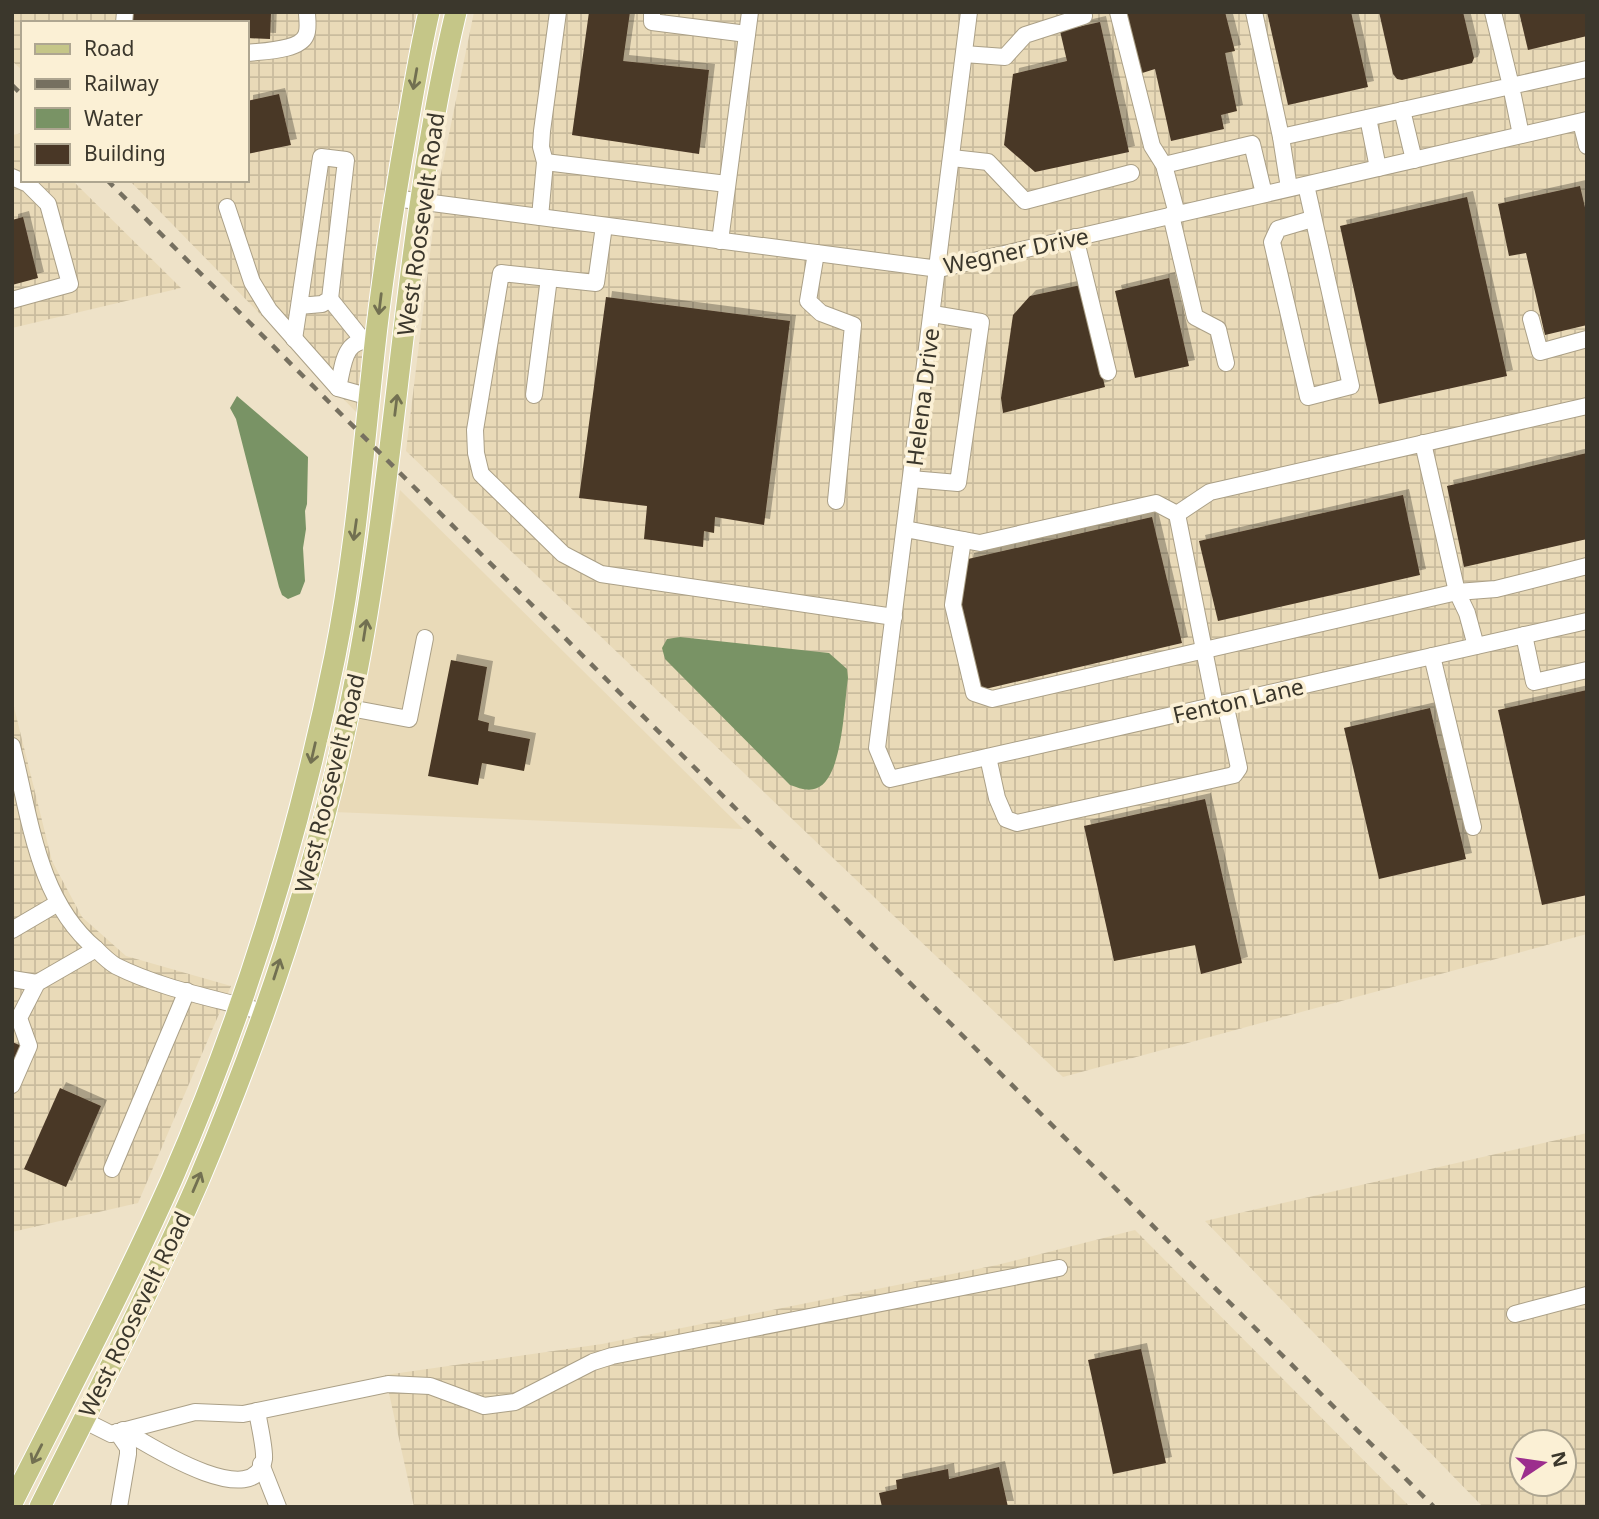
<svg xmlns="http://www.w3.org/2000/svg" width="1599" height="1519" font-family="'Noto Sans',sans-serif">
  <defs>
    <pattern id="industrial-grid" width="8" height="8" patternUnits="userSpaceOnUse" patternTransform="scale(1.75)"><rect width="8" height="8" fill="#e9dab8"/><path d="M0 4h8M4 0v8" fill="none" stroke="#c9bc9e"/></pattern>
    <filter id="shadow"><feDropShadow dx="6" dy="-6" stdDeviation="0" flood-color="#0004"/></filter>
  </defs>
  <rect width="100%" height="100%" fill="#eee2c8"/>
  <!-- built -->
  <polygon fill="#e9dab8" points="400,490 743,829 334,812 372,635"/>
  <!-- industrial -->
  <g fill="url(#industrial-grid)" fill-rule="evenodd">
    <polygon points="12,12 419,12 393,144 360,416 129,180 247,180 247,23 23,23 23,71 12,61"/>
    <polygon points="474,12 1587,12 1587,934 1063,1077 406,451 438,188"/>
    <polygon points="23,133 23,180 72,180 181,288 12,328 12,135"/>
    <polygon points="12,699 52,861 82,917 126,956 231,986 138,1203 12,1232"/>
    <path d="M1587 1133V1507H1483L1205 1221ZM1522 1442H1564V1484H1522Z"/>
    <polygon points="1135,1230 1410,1507 414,1507 385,1375 602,1344 997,1265"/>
  </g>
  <!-- water -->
  <g fill="#799365">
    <polygon points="237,396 308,457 307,504 305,511 306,529 303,548 305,581 300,594 288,599 282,595 279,587 236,419 230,408"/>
    <path d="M680 637 829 653 847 669 848 678C844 703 843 778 817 788 808 792 799 788 790 785L665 659 662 648 667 639Z"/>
  </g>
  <!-- building -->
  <g fill="#493726" filter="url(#shadow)">
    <polygon points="132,12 271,12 270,39 247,38 247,23 131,23"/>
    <polygon points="589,12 630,12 623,61 709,70 699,154 572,135"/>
    <polygon points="1126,12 1225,12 1235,51 1225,53 1237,111 1221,115 1224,129 1171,141 1155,69 1139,74"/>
    <polygon points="1267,12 1351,12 1368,87 1288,105"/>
    <polygon points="1379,12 1463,12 1474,58 1472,63 1402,80 1397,79 1393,74"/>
    <polygon points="1519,12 1587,12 1587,36 1528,50"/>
    <polygon points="1100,22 1129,152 1035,172 1004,145 1013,74 1067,61 1060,31"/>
    <polygon points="279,94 291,145 247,154 247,101"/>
    <polygon points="1580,186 1587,216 1587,325 1545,335 1526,253 1509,256 1498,204"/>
    <polygon points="1467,197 1507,376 1379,404 1340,226"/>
    <polygon points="23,217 38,278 12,285 12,220"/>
    <polygon points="1169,278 1189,366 1135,378 1115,291"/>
    <polygon points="1081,285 1105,387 1003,413 1001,398 1013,315 1030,296"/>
    <polygon points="606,297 790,321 764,525 715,517 714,533 704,531 703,547 644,539 647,506 579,498"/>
    <polygon points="1587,453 1587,539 1464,567 1447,486"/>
    <polygon points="1403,495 1420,575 1218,621 1199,541"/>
    <polygon points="1152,517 1182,643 981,690 961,606 968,559"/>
    <polygon points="451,660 487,667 478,720 489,723 488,731 530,739 524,771 482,763 478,785 428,776"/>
    <polygon points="1587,690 1587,895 1542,905 1498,710"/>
    <polygon points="1430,708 1466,859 1379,879 1344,728"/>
    <polygon points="1205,799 1242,963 1201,974 1195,945 1114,961 1084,826"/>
    <polygon points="12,1042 22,1046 12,1071"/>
    <polygon points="60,1088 101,1106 66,1187 24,1169"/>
    <polygon points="1141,1349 1166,1463 1113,1474 1088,1360"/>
    <polygon points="999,1467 1008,1507 882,1507 879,1493 897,1489 896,1480 948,1469 949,1479"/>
  </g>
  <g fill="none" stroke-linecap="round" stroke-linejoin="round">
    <!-- minor casing -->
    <g stroke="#aba087" stroke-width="18">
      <g id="minor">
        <polyline points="652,12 652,22 747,34"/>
        <polyline points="969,12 877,748 890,779 1587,621"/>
        <polyline points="1118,12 1152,146 1164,165 1177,214"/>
        <polyline points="1254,12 1281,137"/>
        <polyline points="124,23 125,12"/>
        <path d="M247 53C262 51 300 51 306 35 309 29 307 19 307 12"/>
        <polyline points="964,54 1005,57 1025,35 1084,16"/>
        <polyline points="1402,110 1414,160"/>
        <polyline points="1368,118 1378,168"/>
        <polyline points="1581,122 1587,146"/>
        <polyline points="1521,135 1511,86 1587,69"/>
        <polyline points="952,158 988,162 1025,201 1131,173"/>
        <polyline points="545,162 727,184"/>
        <polyline points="1164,165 1252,144 1264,194"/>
        <polyline points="12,177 28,184 48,204 70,284 12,300"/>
        <polyline points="1306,185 1351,386 1308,397 1272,242 1278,229 1312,219"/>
        <polyline points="1289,188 1281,137 1511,86 1493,12"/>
        <polyline points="394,198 939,269 1587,120"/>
        <polyline points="227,207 252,282 269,310 338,388 370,397"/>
        <polyline points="1171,215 1195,317 1218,329 1226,363"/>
        <polyline points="540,217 545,162 541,147 542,131 558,12"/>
        <polyline points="604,226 596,283 501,273 475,430 476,453 481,474 563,554 601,574 894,617"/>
        <polyline points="1075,237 1108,372"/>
        <polyline points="720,241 750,12"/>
        <polyline points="816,253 808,301 821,313 853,325 836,501"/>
        <polyline points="330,299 362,339"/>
        <polyline points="1531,319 1540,352 1587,339"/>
        <polyline points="294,339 299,306 322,304 330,299 346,160 321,157 299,306"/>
        <path d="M338 388C344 363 343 337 375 341"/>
        <polyline points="534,395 549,278"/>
        <polyline points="1423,443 1457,592 1467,613 1476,646"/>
        <polyline points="911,479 958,483 981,322 933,314"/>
        <polyline points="1177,514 1210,492 1587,406"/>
        <polyline points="905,529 980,543 1156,503 1177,514 1215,705"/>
        <polyline points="963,540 953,605 974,693 992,699 1457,592 1496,589 1587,566"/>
        <polyline points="1524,635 1534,682 1587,670"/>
        <polyline points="1432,656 1473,827"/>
        <polyline points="350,708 409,719 425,638"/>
        <path d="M12 746C30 816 37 900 96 949 102 955 109 962 116 966 162 989 214 998 263 1012"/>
        <polyline points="988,757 997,798 1006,819 1017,823 1234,775 1239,768 1225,703"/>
        <polyline points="12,930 58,903"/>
        <polyline points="12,979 37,983"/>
        <polyline points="12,1085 29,1046 19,1018 37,983 96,949"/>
        <polyline points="112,1169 187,991"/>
        <polyline points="1515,1314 1587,1295"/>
        <polyline points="83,1420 111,1434 195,1412 243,1414 388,1384 430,1386 484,1406 515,1402 593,1362 612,1356 1059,1268"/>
        <path d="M123 1430C145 1443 255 1514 264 1459 265 1448 259 1424 257 1411"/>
        <polyline points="117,1432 128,1448 128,1454 119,1507"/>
        <polyline points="261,1464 278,1507"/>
      </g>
    </g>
    <!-- major casing -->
    <g stroke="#fff" stroke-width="23">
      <g id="major">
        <path d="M12 1503C66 1396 123 1289 172 1179 245 1012 299 835 335 656 355 556 363 454 374 353 382 277 394 202 407 128 414 89 420 50 429 12"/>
        <path d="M40 1507C94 1399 150 1292 198 1182 262 1031 316 872 349 711 398 480 401 242 456 12"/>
      </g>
    </g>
    <!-- minor -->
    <use href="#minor" stroke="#fff" stroke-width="16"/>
    <!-- major -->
    <use href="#major" stroke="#c5c688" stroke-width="21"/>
    <!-- rail -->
    <g stroke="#767060" stroke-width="4.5" stroke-dasharray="9 9" stroke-linecap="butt">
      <polyline points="12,85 23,96"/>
      <polyline points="107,180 1434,1507"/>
    </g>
  </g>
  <!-- one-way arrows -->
  <defs><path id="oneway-shaft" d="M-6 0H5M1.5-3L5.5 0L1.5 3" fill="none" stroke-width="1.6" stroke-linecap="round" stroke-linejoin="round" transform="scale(1.75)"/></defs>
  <g stroke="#727051">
    <use href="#oneway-shaft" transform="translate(415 79) rotate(100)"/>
    <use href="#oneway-shaft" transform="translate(380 304) rotate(97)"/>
    <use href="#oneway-shaft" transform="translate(396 405) rotate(-83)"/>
    <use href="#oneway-shaft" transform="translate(355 530) rotate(98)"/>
    <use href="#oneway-shaft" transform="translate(365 630) rotate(-81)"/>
    <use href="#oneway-shaft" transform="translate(313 753) rotate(103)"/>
    <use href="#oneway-shaft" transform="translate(277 969) rotate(-72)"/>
    <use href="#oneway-shaft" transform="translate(197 1182) rotate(-67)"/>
    <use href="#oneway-shaft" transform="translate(37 1454) rotate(117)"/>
  </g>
  <g text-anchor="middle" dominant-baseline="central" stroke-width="7" stroke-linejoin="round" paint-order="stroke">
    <!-- street labels -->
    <g font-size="23" fill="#3b372c" stroke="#fbf0d5">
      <text transform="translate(420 224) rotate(-82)">West Roosevelt Road</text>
      <text transform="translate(1016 250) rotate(-12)">Wegner Drive</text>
      <text transform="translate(922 397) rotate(-83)">Helena Drive</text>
      <text transform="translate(1238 700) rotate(-13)">Fenton Lane</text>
      <text transform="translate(329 783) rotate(-76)">West Roosevelt Road</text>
      <text transform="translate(134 1314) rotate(-64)">West Roosevelt Road</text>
    </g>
  </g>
  <!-- border -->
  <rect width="1599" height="1519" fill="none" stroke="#3b372c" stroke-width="28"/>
  <!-- legend -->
  <rect x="21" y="21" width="228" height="161" fill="#fbf0d5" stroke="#aea691" stroke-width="2"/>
  <rect x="35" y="44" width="35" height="10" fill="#c5c688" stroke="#aea691" stroke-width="2"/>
  <text x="84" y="56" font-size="21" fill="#3b372c">Road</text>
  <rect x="35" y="79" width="35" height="10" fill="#767060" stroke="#aea691" stroke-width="2"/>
  <text x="84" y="91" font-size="21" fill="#3b372c">Railway</text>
  <rect x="35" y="108" width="35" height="21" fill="#799365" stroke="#aea691" stroke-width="2"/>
  <text x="84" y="126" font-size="21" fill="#3b372c">Water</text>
  <rect x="35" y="144" width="35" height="21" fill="#493726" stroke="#aea691" stroke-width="2"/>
  <text x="84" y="161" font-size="21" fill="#3b372c">Building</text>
  <!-- north arrow -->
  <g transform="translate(1543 1463) rotate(77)"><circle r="33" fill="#fbf0d5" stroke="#aea691" stroke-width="2"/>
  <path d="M0-5L12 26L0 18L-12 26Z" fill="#9c2e8d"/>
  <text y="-10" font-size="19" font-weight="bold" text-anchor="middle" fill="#3b372c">N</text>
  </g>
</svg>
